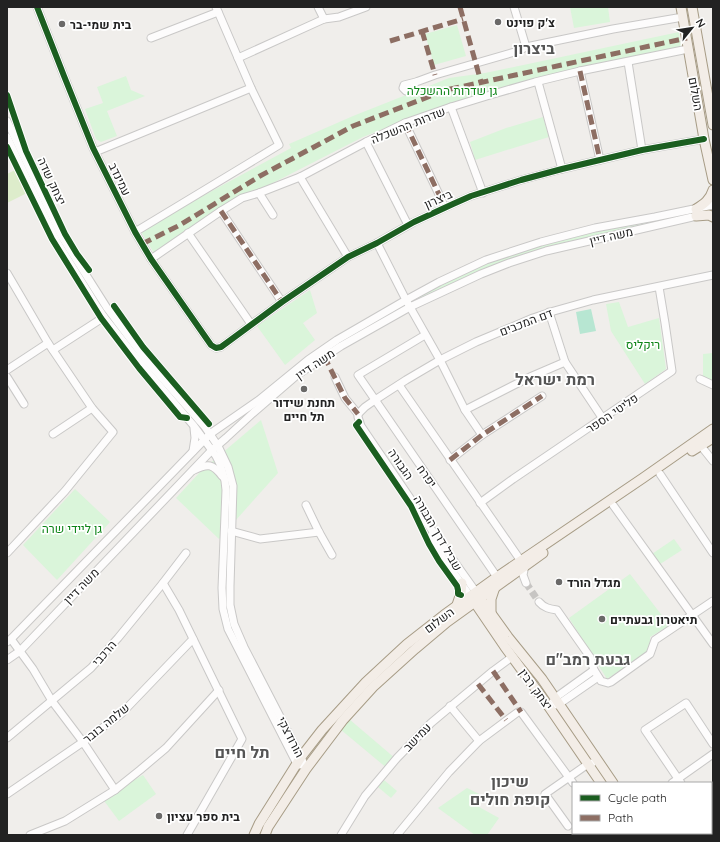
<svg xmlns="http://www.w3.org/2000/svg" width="720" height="842" font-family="Quicksand,Heebo,sans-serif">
  <rect width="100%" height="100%" fill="#f0eeeb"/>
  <!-- grass -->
  <polygon fill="#ddeccb" points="15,170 27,193 7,203 7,174"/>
  <!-- park -->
  <g fill="#daf5da">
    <polygon points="570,7 608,7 610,22 574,28"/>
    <polygon points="457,25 466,56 434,65 425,34"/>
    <polygon points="679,32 681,48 580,69 403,121 363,137 263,188 242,194 154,253 140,230 291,148 289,144 353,116 449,78 485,73"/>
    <polygon points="126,76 131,90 145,96 107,111 117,136 101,142 96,139 85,109 103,103 97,87"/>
    <polygon points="543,117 549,137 475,160 470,142 506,128"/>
    <polygon points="657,220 637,227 596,235 568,243 424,298 419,298 419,296 422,294 486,263 546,243 595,230"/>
    <polygon points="310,290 317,313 303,323 315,340 285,365 257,326"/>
    <polygon points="619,302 628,327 659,318 666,369 645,384 611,331 606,304"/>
    <polygon points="713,353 713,383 703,378 703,354"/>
    <polygon points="261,420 278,473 219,539 176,498 201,471"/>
    <polygon points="75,489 110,522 57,580 23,545"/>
    <polygon points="674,539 682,550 657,566 649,556"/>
    <polygon points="630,574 667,622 667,627 650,637 651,649 607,679 569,618"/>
    <polygon points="349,719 396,759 388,769 340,729"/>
    <polygon points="143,775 156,794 119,821 102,798"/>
    <polygon points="384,780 397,791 391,798 378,787"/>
    <polygon points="467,788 483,796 479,807 499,818 487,835 475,835 438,808"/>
  </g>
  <!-- pitch -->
  <polygon fill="#b7e6d2" points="591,309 596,331 580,334 576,312"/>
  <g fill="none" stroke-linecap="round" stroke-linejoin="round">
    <!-- minor-tunnel -->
    <polyline stroke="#c7c5c3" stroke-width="7" stroke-dasharray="7 3.5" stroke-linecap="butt" points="526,583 539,602"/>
    <!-- minor casing -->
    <g stroke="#c9c8c7" stroke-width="9">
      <g id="minor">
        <polyline points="37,7 64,76 93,148 135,232 151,259 211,345 216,348 221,347 282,302 348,257 377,243 414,222 453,204 471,196 521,180 562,169 642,150 704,139"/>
        <polyline points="318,7 324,19"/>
        <polyline points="514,7 526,47"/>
        <polyline points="151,38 218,12"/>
        <polyline points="238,58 324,19 339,17 366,7"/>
        <polyline points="628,62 642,150"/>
        <polyline points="580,71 600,160"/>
        <polyline points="416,82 409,91 406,91 403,88 404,85 416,82 435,75 518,51 526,47 613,29 683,17"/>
        <polyline points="538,82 562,169"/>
        <polyline points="451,107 483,193"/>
        <polyline points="7,121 62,237 107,308 146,360 205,427 218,446 228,467 233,486 230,586 230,605 234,624 244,647 301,757 306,769"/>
        <polyline points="405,123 445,207"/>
        <polyline points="7,137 57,242 98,308 104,317 141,364 194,426 216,456 220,464 225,481 226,490 222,588 223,609 228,629 248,668 297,764 300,765"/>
        <polyline points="366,142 408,225"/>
        <polyline points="95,152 251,88"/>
        <polyline points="300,177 348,257"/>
        <polyline points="259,193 273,215"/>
        <polyline points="221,211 282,302"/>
        <polyline points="135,232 279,145 251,88 216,7"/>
        <polyline points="188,233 251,324"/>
        <polyline points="377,243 406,300 440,360 465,410 482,435"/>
        <polyline points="151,259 221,211 242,198 259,193 300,177 366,142 405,123 451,107 490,95 535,82 580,71 688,49"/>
        <polyline points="7,273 48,343 92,408 113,432 65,491 7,553"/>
        <polyline points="549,312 565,362 603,419"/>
        <polyline points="425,335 358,375 497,577"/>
        <polyline points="53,350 104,317"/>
        <polyline points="7,370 48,343"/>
        <polyline points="7,377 24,404"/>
        <polyline points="335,377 345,398 358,414 358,417 361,426 429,526 476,592"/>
        <polyline points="700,379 713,385"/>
        <polyline points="399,385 521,561"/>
        <polyline points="465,410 530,377 565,362"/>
        <polyline points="358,414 365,407 375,400 406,380 440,360 476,342 533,318 554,311 593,300 713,275"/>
        <polyline points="53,434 92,408"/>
        <polyline points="701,446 713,461"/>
        <polyline points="193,451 195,438 194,428"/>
        <polyline points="450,460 482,435 542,396"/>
        <path d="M194 470C208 463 213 464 222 476"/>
        <polyline points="660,474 713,553"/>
        <polyline points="480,503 513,479 672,371 665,323 659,287"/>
        <polyline points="306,505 319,532 332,555"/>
        <polyline points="613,505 713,644"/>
        <polyline points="231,531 260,539 319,532"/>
        <polyline points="432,535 437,546 442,556 470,596"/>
        <polyline points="525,565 523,575 526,583"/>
        <polyline points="163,583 179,610 242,739 187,835"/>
        <path d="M539 602C544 608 550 609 557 610L590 657 594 670 601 681 608 683 611 682 650 654 655 640 713 601"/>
        <polyline points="11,639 33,669 52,701 83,742 115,790"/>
        <polyline points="7,642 11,639 210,434 259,400 308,360 337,340 406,300 439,282 486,260 541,242 595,228 655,217 713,205"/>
        <polyline points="7,660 20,651 212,450 226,438 253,413 297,375 341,346 410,307 481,274 509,263 546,251 701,215"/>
        <polyline points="553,702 555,698 594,670"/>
        <polyline points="555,705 559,704 598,677"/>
        <polyline points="450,706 479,741"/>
        <polyline points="7,738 91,668 118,638 163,583 186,553"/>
        <polyline points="672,783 713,754"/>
        <polyline points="681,783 645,730 686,703 713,744"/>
        <polyline points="7,794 83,742 121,714 193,639"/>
        <polyline points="568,826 545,794 588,764 592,763"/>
        <polyline points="711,829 713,833"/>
        <polyline points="608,833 609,835"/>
        <polyline points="30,835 65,821 115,790 140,770 166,748 219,690"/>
        <polyline points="341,835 365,796 397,758 431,723 493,671 512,657"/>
        <polyline points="397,835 449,772 479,741 518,712 521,712 573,783"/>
      </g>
    </g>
    <!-- major casing -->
    <g stroke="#a79c86" stroke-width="11">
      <g id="major">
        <polyline points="681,7 704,139 713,180"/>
        <polyline points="692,7 713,125"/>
        <path d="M696 209C704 204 710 200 713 190"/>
        <polyline points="696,216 709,215 713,217"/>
        <polyline points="692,451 713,438"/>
        <polyline points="477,594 508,637 542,679 613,783"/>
        <polyline points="471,597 505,647 549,707 601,783"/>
        <polyline points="457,605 461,593 462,583"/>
        <polyline points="491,614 491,599 495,587"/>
        <polyline points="637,833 638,835"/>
        <polyline points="648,833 649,835"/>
        <polyline points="254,835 259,824 301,757 322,730 366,682 407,644 444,615 497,577 643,478 713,429"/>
        <polyline points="265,835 268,827 306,769 343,720 373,687 415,649 447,622 543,553"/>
      </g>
    </g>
    <!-- minor -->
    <use href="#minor" stroke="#fdfcfc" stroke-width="7"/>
    <!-- major -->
    <use href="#major" stroke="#f3ede7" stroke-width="9"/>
    <!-- quiet -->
    <g stroke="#8d6e63" stroke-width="5" stroke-dasharray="10 5" stroke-linecap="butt">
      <polyline points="460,7 481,82"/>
      <polyline points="422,31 435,75"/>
      <polyline points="390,41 463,19"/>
      <polyline points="580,71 600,160"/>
      <polyline points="405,123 445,207"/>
      <polyline points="221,211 282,302"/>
      <polyline points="142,244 180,225 260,176 353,126 446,90 687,38"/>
      <polyline points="324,356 345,398 358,414"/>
      <polyline points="450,460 482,435 542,396"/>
      <polyline points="493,671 521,712"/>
      <polyline points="478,684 506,720"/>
    </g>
    <!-- cycleway casing -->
    <g stroke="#fff" stroke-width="8">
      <g id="cycleway">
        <polyline points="37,7 64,76 93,148 135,232 151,259 211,345 216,348 221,347 282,302 348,257 377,243 414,222 453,204 471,196 521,180 562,169 642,150 704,139"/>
        <polyline points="7,95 26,151 65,234 77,254 89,270"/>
        <polyline points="7,147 52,239 101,318 139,368 180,417 187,418"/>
        <polyline points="114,306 143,347 209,424"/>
        <polyline points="359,422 356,425 411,506 429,544 439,561 457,586 458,590 458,594 461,595"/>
      </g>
    </g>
    <!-- cycleway -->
    <use href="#cycleway" stroke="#1b5e20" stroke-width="6"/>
  </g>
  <!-- markers -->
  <g fill="#6a6968" stroke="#fff" stroke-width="1.5">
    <circle cx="498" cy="22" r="4"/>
    <circle cx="62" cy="24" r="4"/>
    <circle cx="304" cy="389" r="4"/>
    <circle cx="559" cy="582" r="4"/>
    <circle cx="602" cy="619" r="4"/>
    <circle cx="159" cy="816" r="4"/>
  </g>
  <g text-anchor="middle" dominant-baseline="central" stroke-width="3.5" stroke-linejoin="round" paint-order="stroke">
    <!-- poi labels -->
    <g font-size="12" font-weight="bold" fill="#222" stroke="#fff" text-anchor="start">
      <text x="506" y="22">צ'ק פוינט</text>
      <text x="70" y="24">בית שמי-בר</text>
      <text x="304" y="402" text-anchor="middle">תחנת שידור<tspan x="304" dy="14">תל חיים</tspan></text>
      <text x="567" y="582">מגדל הורד</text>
      <text x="610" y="619">תיאטרון גבעתיים</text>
      <text x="167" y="816">בית ספר עציון</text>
    </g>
    <!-- park labels -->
    <g font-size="12" fill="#0c8416" stroke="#fff">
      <text x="452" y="90">גן שדרות ההשכלה</text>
      <text x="643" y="344">ריקליס</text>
      <text x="72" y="528">גן ליידי שרה</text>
    </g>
    <!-- street labels -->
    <g font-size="12" fill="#222" stroke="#fff">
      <text transform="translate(696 94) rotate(80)">השלום</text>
      <text transform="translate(408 125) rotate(-22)">שדרות ההשכלה</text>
      <text transform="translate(120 179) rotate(64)">עמינדב</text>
      <text transform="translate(52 181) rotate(65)">יצחק שדה</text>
      <text transform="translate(438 199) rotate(-24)">ביצרון</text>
      <text transform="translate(611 236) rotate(-13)">משה דיין</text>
      <text transform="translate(526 322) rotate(-21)">דם המכבים</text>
      <text transform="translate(315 364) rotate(-34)">משה דיין</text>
      <text transform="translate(612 413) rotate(-34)">פליטי הספר</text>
      <text transform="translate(401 464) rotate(56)">הגבורה</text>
      <text transform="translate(427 476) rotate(55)">יפרח</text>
      <text transform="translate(438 533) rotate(60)">שביל דרך הגבורה</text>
      <text transform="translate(81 586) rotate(-46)">משה דיין</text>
      <text transform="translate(439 620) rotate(-37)">השלום</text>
      <text transform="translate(104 653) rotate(-49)">הרכבי</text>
      <text transform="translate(536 689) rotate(54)">יצחק רבין</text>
      <text transform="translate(106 723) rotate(-39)">שלמה בובר</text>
      <text transform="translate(291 737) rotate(63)">הורודצקי</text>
      <text transform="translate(417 737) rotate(-46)">עמישב</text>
    </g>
    <!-- district labels -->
    <g font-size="16" font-weight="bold" fill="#555" stroke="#fff">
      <text x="534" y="48">ביצרון</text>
      <text x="555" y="379">רמת ישראל</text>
      <text x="588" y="659">גבעת רמב"ם</text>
      <text x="242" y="752">תל חיים</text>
      <text x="510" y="781">שיכון<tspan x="510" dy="18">קופת חולים</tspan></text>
    </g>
  </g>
  <!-- border -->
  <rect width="720" height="842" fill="none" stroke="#222222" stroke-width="16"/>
  <!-- legend -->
  <rect x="572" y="782" width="140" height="52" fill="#ffffff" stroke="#a7a7a7"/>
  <rect x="580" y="795" width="20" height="6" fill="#1b5e20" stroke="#a7a7a7"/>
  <text x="608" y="802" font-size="12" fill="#222222">Cycle path</text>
  <rect x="580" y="815" width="20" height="6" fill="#8d6e63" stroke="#a7a7a7"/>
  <text x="608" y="822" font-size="12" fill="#222222">Path</text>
  <!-- north arrow -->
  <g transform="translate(692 28) rotate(60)" stroke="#ffffff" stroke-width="3" paint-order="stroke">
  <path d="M0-3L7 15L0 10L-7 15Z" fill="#222222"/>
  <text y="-6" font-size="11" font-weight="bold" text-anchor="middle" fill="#222222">N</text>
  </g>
</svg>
